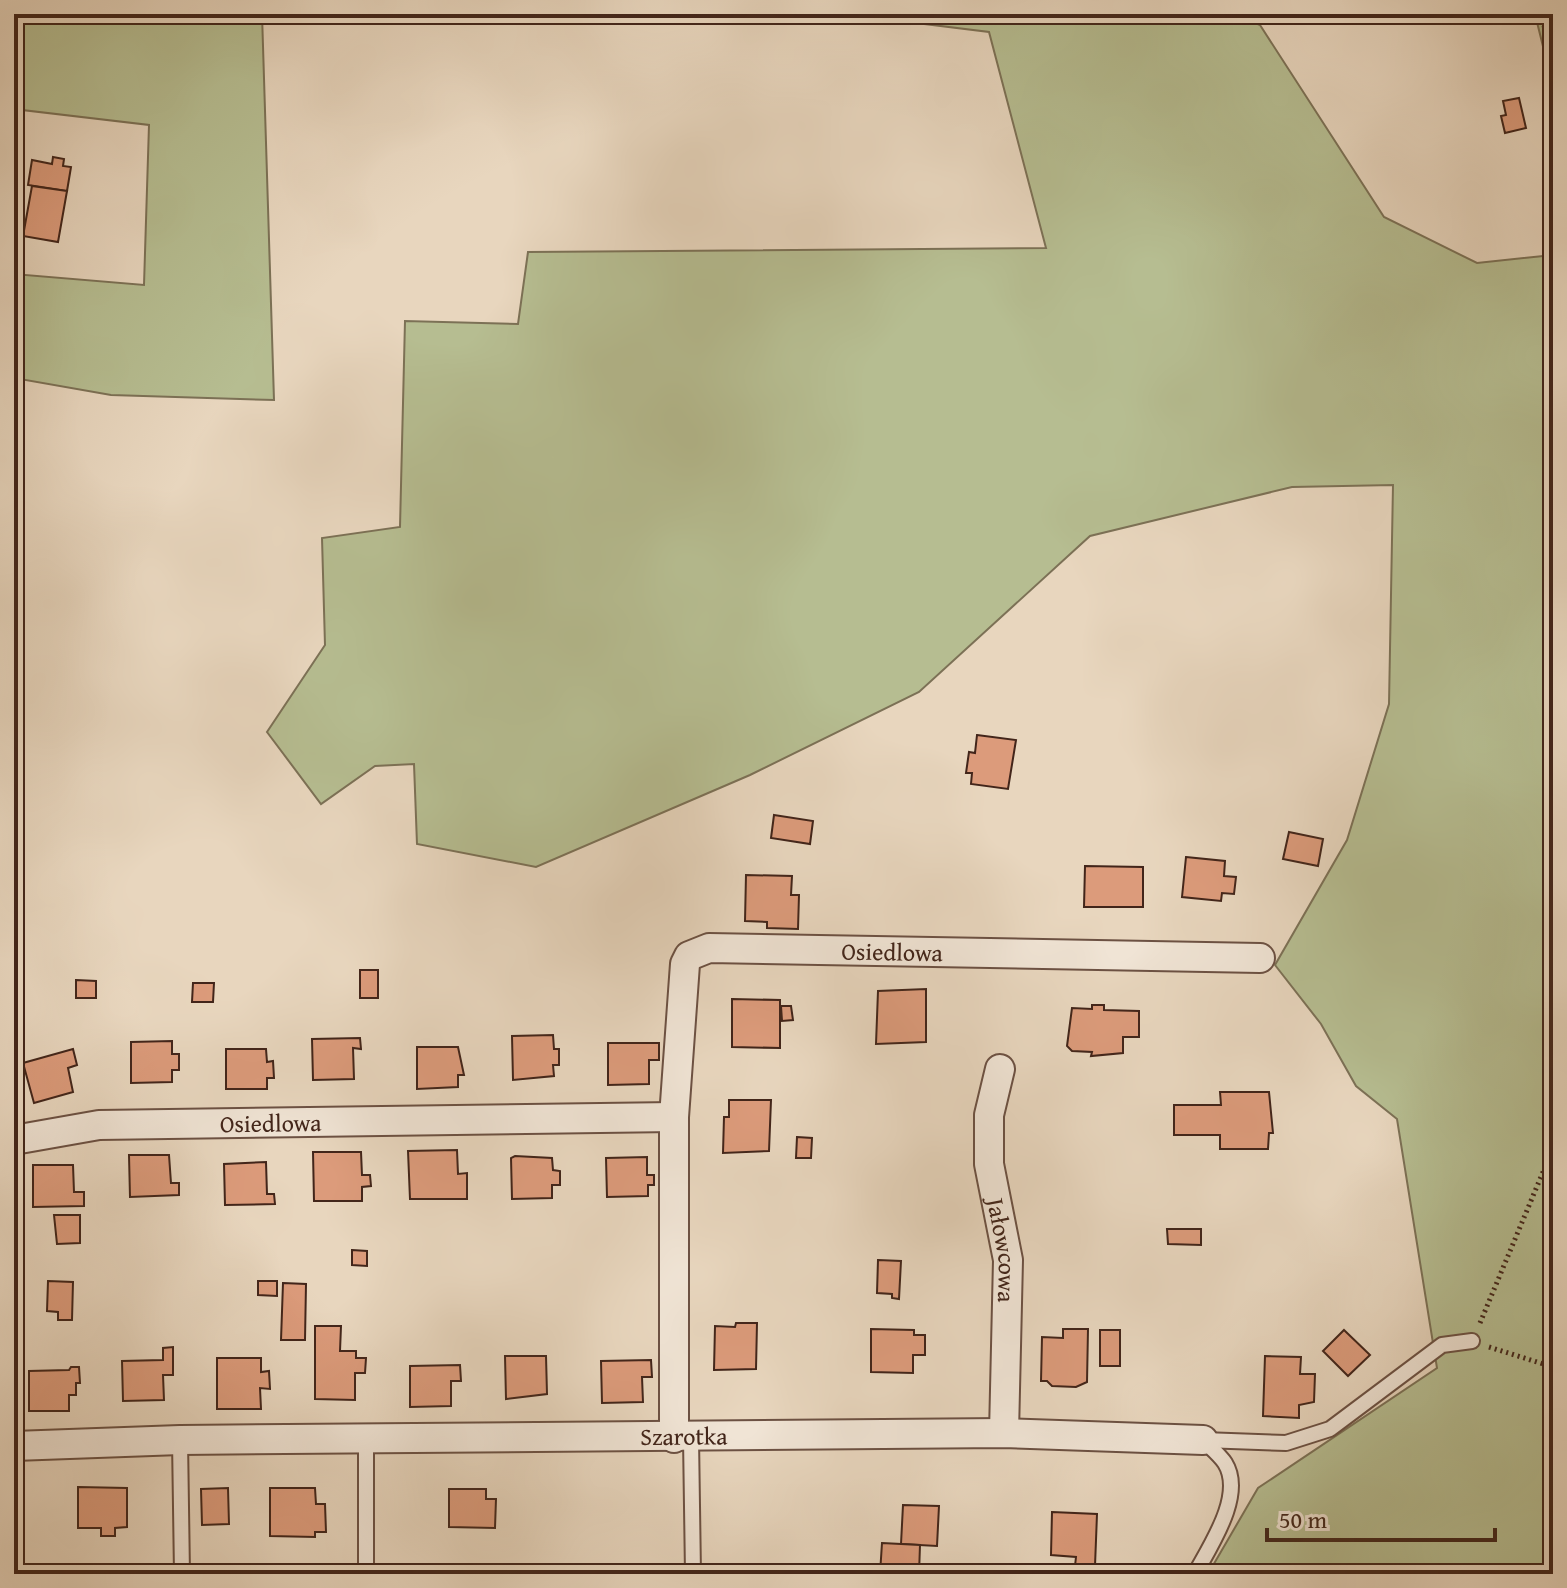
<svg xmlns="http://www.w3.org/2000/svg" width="1567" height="1588" font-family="'Gentium Book Plus',serif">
  <rect width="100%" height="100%" fill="#e8d6be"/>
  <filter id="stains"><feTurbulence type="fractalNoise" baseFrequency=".0025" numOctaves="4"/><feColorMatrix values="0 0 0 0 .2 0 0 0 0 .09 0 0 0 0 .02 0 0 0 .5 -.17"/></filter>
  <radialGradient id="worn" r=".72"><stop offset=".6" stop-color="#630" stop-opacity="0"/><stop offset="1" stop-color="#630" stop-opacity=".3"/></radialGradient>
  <!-- green -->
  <g fill="#b6bd91" stroke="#7c7156" stroke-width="2">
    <polygon points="14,14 262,14 274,400 111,395 14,378 14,274 144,285 149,125 14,109"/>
    <polygon points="843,14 1235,14 1260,25 1384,217 1477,263 1553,255 1553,1574 1208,1574 1258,1488 1437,1368 1397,1119 1356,1086 1321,1024 1275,965 1347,840 1389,704 1393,485 1292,487 1090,536 919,692 750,775 536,867 417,844 414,764 375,766 321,804 267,732 325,645 322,538 400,527 405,321 518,324 528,252 1046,248 989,32"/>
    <polygon points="1535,14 1553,14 1553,87"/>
  </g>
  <!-- building -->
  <g fill="#dc9b7b" stroke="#42251a" stroke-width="2">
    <polygon points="1519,98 1526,128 1505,133 1501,116 1506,115 1503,101"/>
    <polygon points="53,157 64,159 63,166 71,167 67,191 28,185 32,160 52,164"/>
    <polygon points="32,186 67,191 58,242 23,236"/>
    <polygon points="977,735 1016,740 1008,789 971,784 972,773 966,773 969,752 975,753"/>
    <polygon points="774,815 813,821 810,844 771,838"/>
    <polygon points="1289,832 1323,839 1318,866 1283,859"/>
    <polygon points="1186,857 1225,861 1224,876 1236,877 1234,894 1222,893 1221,901 1182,897"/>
    <polygon points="1085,866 1143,867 1143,907 1084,907"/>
    <polygon points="746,875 792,876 791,895 799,895 798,929 767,928 767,922 745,921"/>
    <rect x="360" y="970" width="18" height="28"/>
    <polygon points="76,980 96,981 96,998 76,998"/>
    <polygon points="193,983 214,983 213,1002 192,1002"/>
    <polygon points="926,989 926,1042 876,1044 878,991"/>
    <polygon points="732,999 780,1000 780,1048 732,1047"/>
    <polygon points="1092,1005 1104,1005 1104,1010 1139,1011 1139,1037 1123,1037 1123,1053 1091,1056 1092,1052 1072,1051 1067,1046 1072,1008 1092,1009"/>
    <polygon points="781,1006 791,1006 793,1020 782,1021"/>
    <polygon points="553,1035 554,1049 559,1049 559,1065 553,1065 554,1076 513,1080 512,1036"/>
    <polygon points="360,1038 361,1049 353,1048 354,1079 313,1080 312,1039"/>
    <polygon points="172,1041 172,1054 179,1054 179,1070 172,1070 172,1082 131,1083 131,1042"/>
    <polygon points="608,1043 659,1043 659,1060 649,1060 649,1084 608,1085"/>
    <polygon points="417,1047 458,1047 464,1075 458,1075 458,1087 417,1089"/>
    <polygon points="73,1049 77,1065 68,1068 73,1092 34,1103 23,1063"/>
    <polygon points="226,1049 266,1049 267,1062 273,1061 274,1078 267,1078 267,1089 226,1089"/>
    <polygon points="1220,1092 1269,1092 1273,1133 1269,1133 1268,1149 1220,1149 1220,1135 1174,1135 1174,1105 1221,1105"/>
    <polygon points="729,1100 771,1100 769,1151 723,1153 724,1117 729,1117"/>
    <polygon points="797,1137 812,1138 811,1158 796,1158"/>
    <polygon points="457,1150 458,1174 467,1173 467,1199 410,1199 408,1151"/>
    <polygon points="313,1152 361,1152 362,1175 370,1175 371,1186 362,1187 362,1201 314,1201"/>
    <polygon points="129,1155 169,1155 171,1183 179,1183 179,1195 130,1197"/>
    <polygon points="515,1156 552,1158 553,1170 560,1171 560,1185 552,1185 552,1198 512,1199 511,1158"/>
    <polygon points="647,1157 647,1175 654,1175 654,1185 648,1185 648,1196 607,1197 606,1158"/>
    <polygon points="266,1162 267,1194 274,1194 275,1204 225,1205 224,1164"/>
    <polygon points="33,1165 73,1165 74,1192 84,1192 84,1206 33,1207"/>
    <polygon points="54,1215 80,1215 80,1243 57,1244"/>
    <polygon points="1167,1229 1201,1229 1201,1245 1168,1244"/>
    <polygon points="352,1250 367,1251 367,1266 352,1265"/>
    <polygon points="878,1260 901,1261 899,1299 892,1298 892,1294 877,1293"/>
    <polygon points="48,1281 73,1282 72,1320 58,1320 58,1312 47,1311"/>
    <polygon points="258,1281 277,1281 277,1296 258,1295"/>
    <polygon points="283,1283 306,1284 305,1340 281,1340"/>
    <polygon points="736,1323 757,1323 756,1369 714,1370 715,1326 735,1327"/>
    <polygon points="315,1326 341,1326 340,1351 356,1351 356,1358 366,1358 365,1373 355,1373 355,1400 315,1399"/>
    <polygon points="871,1329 914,1330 914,1335 925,1335 925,1355 913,1355 913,1373 871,1372"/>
    <polygon points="1063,1329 1088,1329 1087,1382 1076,1387 1052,1386 1047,1381 1041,1381 1042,1337 1063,1338"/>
    <rect x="1100" y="1330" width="20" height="36"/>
    <polygon points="1344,1330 1370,1355 1348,1376 1323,1351"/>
    <polygon points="173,1347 173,1375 163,1375 164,1400 123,1401 122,1361 163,1360 163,1348"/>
    <polygon points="505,1356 546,1356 547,1394 506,1399"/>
    <polygon points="1265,1356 1301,1357 1300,1374 1315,1374 1314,1402 1299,1405 1299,1418 1263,1416"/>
    <polygon points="217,1358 261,1358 261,1372 269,1371 270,1389 260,1388 261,1409 217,1409"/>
    <polygon points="651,1360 652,1377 642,1377 643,1402 602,1403 601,1361"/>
    <polygon points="460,1365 461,1381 451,1381 451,1406 410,1407 410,1366"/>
    <polygon points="71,1367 79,1367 80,1383 76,1383 76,1395 69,1395 69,1411 29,1411 29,1371 69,1370"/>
    <polygon points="78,1487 127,1488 127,1527 115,1528 115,1536 101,1536 101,1528 78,1528"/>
    <polygon points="228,1488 229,1524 202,1525 201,1489"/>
    <polygon points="270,1488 315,1488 316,1504 325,1504 326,1532 315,1532 315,1537 270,1536"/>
    <polygon points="449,1489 486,1489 486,1499 496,1499 495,1528 449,1527"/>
    <polygon points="903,1505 939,1506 937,1546 901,1544"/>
    <polygon points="1052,1512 1097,1514 1095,1566 1075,1566 1076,1557 1051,1555"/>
    <polygon points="882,1543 920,1545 919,1574 880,1574"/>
  </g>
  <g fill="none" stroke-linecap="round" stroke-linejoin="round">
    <!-- lane casing -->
    <g stroke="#6c5143" stroke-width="18">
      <g id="lane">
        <polyline points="691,1438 693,1574"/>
        <polyline points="366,1439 366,1574"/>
        <polyline points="180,1440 182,1574"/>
        <polyline points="1203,1440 1286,1443 1330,1429 1442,1345 1472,1341"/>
        <path d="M1195 1574C1210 1546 1245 1495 1225 1463 1220 1455 1210 1447 1203 1440"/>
      </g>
    </g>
    <!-- street casing -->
    <g stroke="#6c5143" stroke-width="32">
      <g id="street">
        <path id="s1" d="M1000 1069 989 1115V1164L1008 1260 1004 1433"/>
        <path id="s2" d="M14 1140 99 1125 674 1117"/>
        <path id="s3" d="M674 1438V1117L685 964 689 956 709 948 1260 958"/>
        <path id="s4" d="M14 1446 180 1440 1004 1433 1203 1440"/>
      </g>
    </g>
    <!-- path -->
    <g stroke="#42251a" stroke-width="5" stroke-dasharray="2 4" stroke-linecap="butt">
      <polyline points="1541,14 1553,60"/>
      <polyline points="1480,1323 1553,1148"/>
      <polyline points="1489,1347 1553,1367"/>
    </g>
    <!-- lane -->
    <use href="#lane" stroke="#f0e4d5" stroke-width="14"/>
    <!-- street -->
    <use href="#street" stroke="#f0e4d5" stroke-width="28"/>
  </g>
  <g text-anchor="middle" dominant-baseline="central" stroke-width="7" stroke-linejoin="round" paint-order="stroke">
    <!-- street labels -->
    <g font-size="24" fill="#42251a" stroke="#f0e4d5">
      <text stroke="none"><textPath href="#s3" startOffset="688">Osiedlowa</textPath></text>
      <text stroke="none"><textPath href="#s2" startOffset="258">Osiedlowa</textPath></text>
      <text stroke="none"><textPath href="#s1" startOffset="184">Jałowcowa</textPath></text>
      <text stroke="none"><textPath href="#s4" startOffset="670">Szarotka</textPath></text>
    </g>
  </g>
  <!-- margin -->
  <rect width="1567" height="1588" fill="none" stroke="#e8d6be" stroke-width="48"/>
  <rect x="16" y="16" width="1535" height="1556" fill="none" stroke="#42251a" stroke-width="4"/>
  <rect x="24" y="24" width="1519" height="1540" fill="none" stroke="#42251a" stroke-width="2"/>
  <!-- scale -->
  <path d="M1267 1528v12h228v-12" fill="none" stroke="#42251a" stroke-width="4"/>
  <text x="1279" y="1528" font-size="24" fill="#42251a" stroke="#f0e4d5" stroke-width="6" paint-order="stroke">50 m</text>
  <rect width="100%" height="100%" filter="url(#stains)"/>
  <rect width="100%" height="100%" fill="url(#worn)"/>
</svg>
